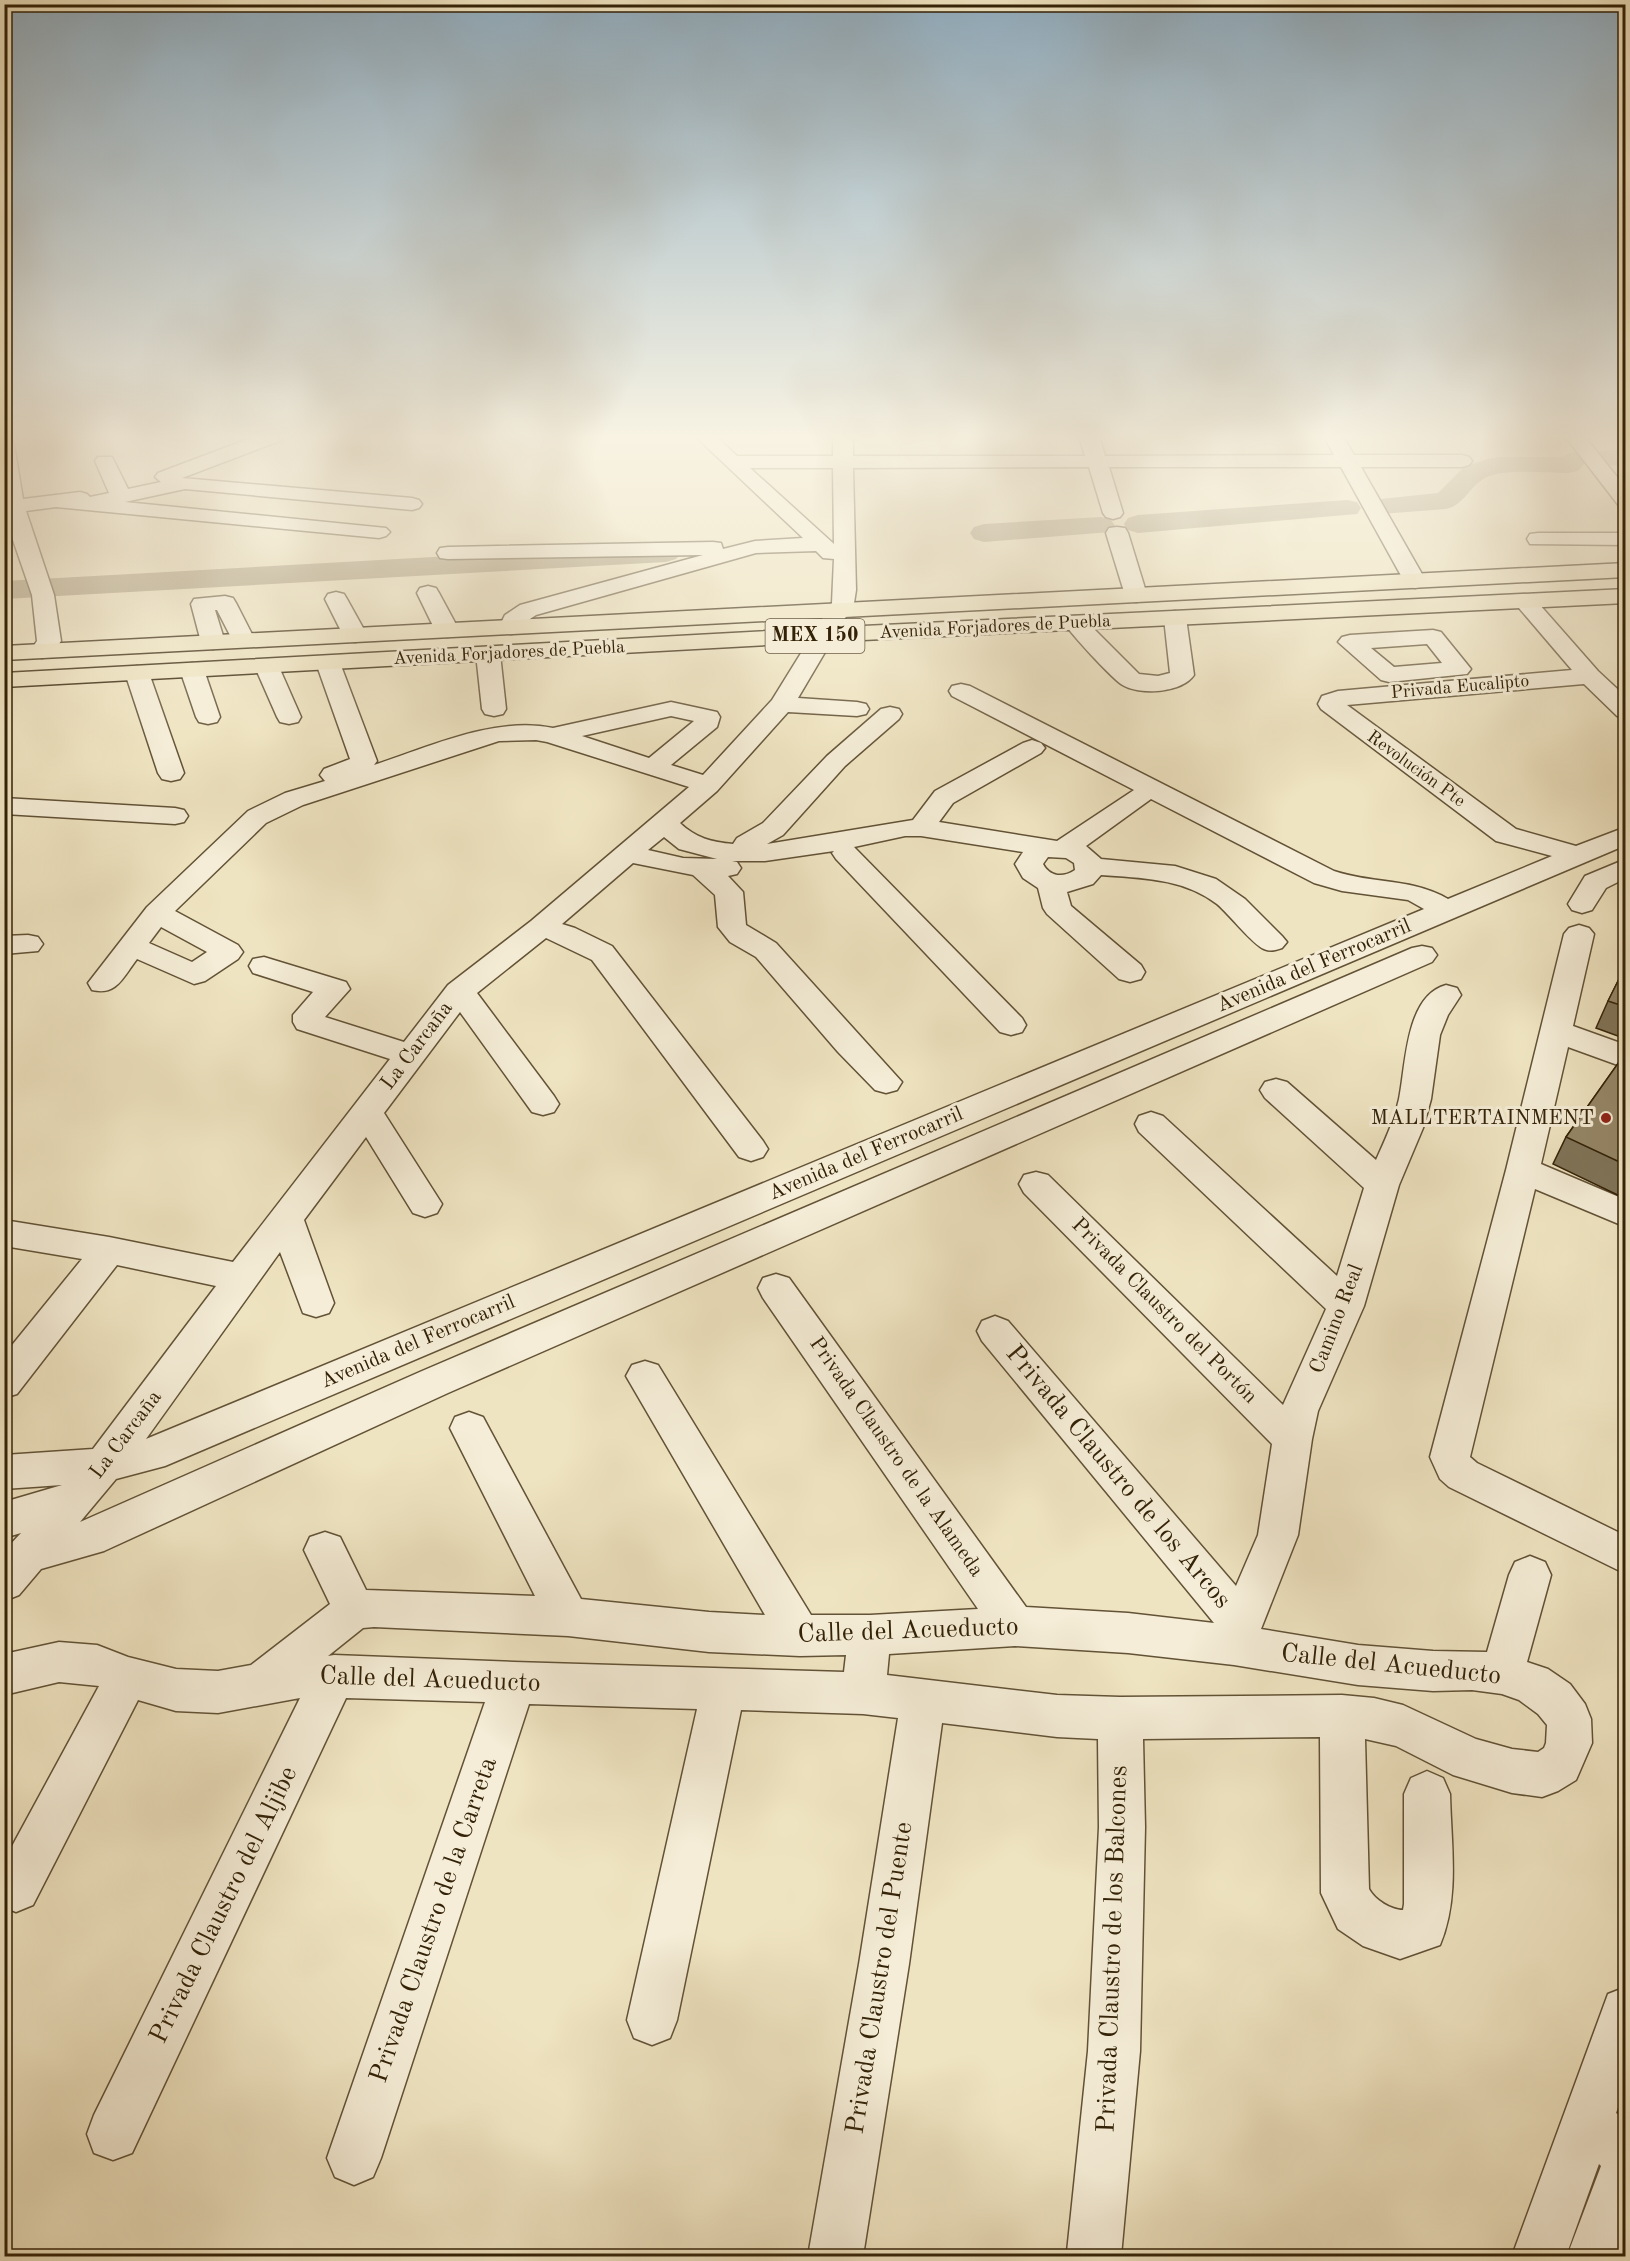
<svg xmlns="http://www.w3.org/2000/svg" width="1630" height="2261" font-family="'Old Standard TT',serif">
  <rect width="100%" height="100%" fill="#efe4c1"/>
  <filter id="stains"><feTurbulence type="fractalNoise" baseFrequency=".00333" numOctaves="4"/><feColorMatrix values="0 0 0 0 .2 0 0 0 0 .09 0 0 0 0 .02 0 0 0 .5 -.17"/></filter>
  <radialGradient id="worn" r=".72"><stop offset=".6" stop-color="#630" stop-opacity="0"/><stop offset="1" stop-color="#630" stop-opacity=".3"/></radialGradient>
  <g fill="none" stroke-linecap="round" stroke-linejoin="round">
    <!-- river -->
    <g fill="#afa282" fill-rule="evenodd">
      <path d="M1626 449V465L1601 466 1591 464 1588 459 1578 471 1568 473C1547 473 1502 468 1485 478 1469 487 1464 505 1446 509L1381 514 1371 512 1367 506 1371 500 1438 493 1465 466 1488 459 1498 457H1561L1575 451 1585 453 1588 458 1591 452Z"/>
      <polygon points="1347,500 1357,502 1361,508 1357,514 1138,533 1128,530 1124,524 1128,518 1138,515"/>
      <polygon points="1101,517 1111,520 1115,526 1111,532 984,542 974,539 970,533 974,527 984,524"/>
      <polygon points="666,544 676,547 681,553 676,559 666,562 4,599 4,581"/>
    </g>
    <!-- minor casing -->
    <g stroke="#625236" stroke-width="3">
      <g id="minor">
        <polygon points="256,436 284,436 282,440 182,478 412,498 419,500 422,504 419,508 412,510 185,489 125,502 386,528 390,532 386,536 379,538 56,507 26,511 54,595 61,641 50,656 42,658 34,656 30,651 37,641 32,595 4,514 4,439 11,441 14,445 23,499 80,492 87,494 90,497 109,493 95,461 98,457 112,457 128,489 161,482 155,477 158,473"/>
        <path d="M695 436H716L737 456H833V436H853V456H1085L1079 436H1099L1105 456 1334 455 1324 436H1343L1354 455H1462L1469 457 1472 461 1469 465 1462 467H1361L1426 581 1423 586 1415 588 1407 586 1404 581 1341 467H1109L1123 513 1120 517 1113 519 1106 517 1103 513 1089 467 853 468 856 590 854 603 798 698 857 702 866 704 869 709 866 714 857 716 788 712 717 791 680 823C696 838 711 842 733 844L737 838 763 823 827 756 881 709 890 707 899 709 902 714 899 719 845 766 783 835 767 844 913 820 935 791 1023 743 1032 740 1041 743 1045 748 1041 753 953 803 939 822 1057 841 1134 790 952 696 949 691 952 686 961 684 970 686 1334 871C1372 884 1412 878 1448 899L1552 856 1496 841 1321 709 1318 704 1322 696 1338 691 1572 670 1513 601 1516 596 1524 594 1532 596 1598 671 1626 697V718L1617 716 1584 684 1347 705 1516 829 1576 846 1626 827V845L165 1466 116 1479 80 1522 422 1371 1412 948 1422 946 1432 948 1437 955 1432 962 448 1393 104 1551 41 1569 19 1595 4 1601V1551L21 1533 4 1538V1502L62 1485 4 1489V1455L93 1449 216 1286 117 1265 17 1394 4 1398V1355L82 1259 4 1246V1220L109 1237 233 1262 390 1059 297 1029 293 1022V1015L313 992 253 973 249 966 253 959 264 957 346 982 350 989 325 1017 404 1042 448 985 531 921 689 787 547 742 536 740 499 741 303 805 266 823 175 911 238 945 243 952 238 959 205 981 194 984 137 959C123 977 117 996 92 990L88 983 147 907 248 811 285 793 325 781 320 775 324 769 350 759 316 663 320 658 328 656 336 658 340 663 377 761 374 765C429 747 495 716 553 728L671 702 717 712 720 717 717 727 671 765 703 775 772 700 832 603 834 559 823 558 816 551 756 553 536 615 524 623 519 632 511 634 503 632 499 627 505 615 520 605 703 555 448 559 440 558 437 553 440 548 448 547 713 542 721 543 723 549 755 541 803 538ZM750 468H833L834 544ZM671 716 694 721 649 758 582 736ZM1151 799 1314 883 1342 891 1408 900 1424 909 146 1439 280 1252 303 1313 316 1317 329 1313 334 1303 304 1220 366 1137 413 1213 425 1217 437 1213 442 1204 384 1113 460 1012 532 1112 543 1115 554 1112 559 1104 554 1096 477 993 546 938 592 960 739 1157 751 1161 763 1157 768 1149 763 1141 612 946 575 928 562 924 633 863 693 875 715 895 718 927 730 942 756 957 838 1052 875 1090 886 1093 897 1090 902 1082 776 943 746 925 743 892 728 876 737 874 741 868 737 862 732 861H765L834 851 832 853 836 859 1000 1032 1011 1035 1022 1032 1026 1025 1022 1018 854 847 905 836H921L1023 852 1015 864 1023 878 1038 888 1043 908 1047 914 1119 979 1130 982 1141 979 1145 972 1141 965 1071 906 1067 892 1093 884 1101 875C1141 878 1183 878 1217 904 1229 914 1253 945 1264 949 1271 952 1276 950 1282 948L1287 942 1282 936 1245 899 1216 879 1175 866 1101 859 1086 846ZM664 837 679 849 717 859 683 858 648 850ZM1048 857 1066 858 1074 863 1075 870C1063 878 1050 877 1043 864ZM161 927 207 952 192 962 149 943Z"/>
        <polygon points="1565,436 1584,436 1626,488 1626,508 1619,506"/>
        <polygon points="1117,527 1125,528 1128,533 1147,595 1144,600 1136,602 1128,600 1125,595 1106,533 1109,528"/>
        <polygon points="1538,533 1626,533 1626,545 1530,544 1527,539 1530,534"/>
        <polygon points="428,586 436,588 439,593 459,630 455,635 447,637 439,635 435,630 417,593 420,588"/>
        <polygon points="336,592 344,594 347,599 367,635 363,640 355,642 347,640 343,635 325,599 328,594"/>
        <polygon points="225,596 233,598 236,603 255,640 251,645 243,647 235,645 217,610 215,610 225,642 221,647 213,649 205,647 201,642 191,604 194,599"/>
        <path d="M1175 611 1183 613 1186 618 1194 675C1182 693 1139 696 1121 684 1109 675 1072 635 1064 623L1067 618 1075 616 1083 618 1139 674 1158 676 1170 673 1164 618 1167 613Z"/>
        <path d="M1433 630 1441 632 1467 664 1471 669 1467 674 1389 682 1381 680 1338 642 1342 637 1350 635ZM1427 644 1442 663 1394 667 1371 648Z"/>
        <polygon points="488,647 496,649 500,654 506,709 503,714 494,716 485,714 482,709 476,654 480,649"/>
        <polygon points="267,660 275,662 279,667 301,717 298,722 289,724 280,722 277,717 255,667 259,662"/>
        <polygon points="192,663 200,665 204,670 220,717 217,722 208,724 199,722 196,717 180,670 184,665"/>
        <polygon points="137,666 145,668 149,673 184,773 180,779 171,781 162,779 158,773 125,673 129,668"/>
        <polygon points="4,798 175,808 184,810 188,816 184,822 175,824 4,814"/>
        <polygon points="1626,859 1626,878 1606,888 1592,910 1582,913 1572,910 1568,904 1585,876"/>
        <polygon points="1579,925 1589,928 1594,934 1573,1026 1626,1045 1626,1068 1568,1047 1541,1164 1626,1200 1626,1227 1535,1189 1470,1457 1477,1463 1626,1536 1626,1574 1449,1487 1440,1479 1430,1457 1506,1170 1564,934 1569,928"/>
        <polygon points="28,935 38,937 43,944 38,951 4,954 4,936"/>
        <path d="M1446 985 1457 988 1461 995 1448 1015 1440 1035 1431 1099 1423 1128 1399 1185 1364 1306 1318 1411 1312 1439 1298 1535 1261 1629 1358 1645 1433 1651 1487 1652 1509 1575 1515 1562 1530 1556 1545 1562 1551 1575 1527 1662 1548 1669 1570 1684 1585 1704 1591 1719 1592 1743 1576 1780 1558 1791 1542 1797 1512 1793 1453 1775 1396 1746 1365 1739 1369 1889C1375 1900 1391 1910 1403 1910L1404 1904V1794L1411 1778 1427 1771 1443 1778 1450 1794C1451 1844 1460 1898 1440 1945L1400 1959 1363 1946 1338 1929 1321 1893 1320 1737 1143 1739 1145 1827 1140 2051 1121 2256H1069L1067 2252 1088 2051 1099 1827 1098 1739 1057 1737 942 1723 909 1964 863 2256H808L859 1964 898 1718 863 1714 741 1710 677 2020 670 2038 652 2045 634 2038 627 2020 697 1709 529 1704 381 2158 373 2177 354 2185 335 2177 327 2158 485 1702 346 1698 132 2153 113 2160 94 2153 87 2134 94 2115 300 1698 218 1713 176 1711 138 1700 33 1905 16 1912 4 1907V1861L99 1686 59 1682 4 1695V1654L59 1642 97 1645 128 1657 176 1669 218 1671 251 1665 330 1604 304 1550 310 1537 325 1532 340 1537 366 1590 535 1596 450 1428 455 1417 469 1412 483 1417 581 1599 709 1612 765 1615 626 1376 632 1365 645 1361 658 1365 811 1615H870L978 1609 763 1298 758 1288 763 1278 776 1274 789 1278 1026 1607 1128 1613 1214 1623 982 1341 977 1331 982 1321 995 1316 1008 1321 1236 1586 1258 1535 1272 1444 1024 1193 1019 1184 1024 1175 1036 1172 1048 1175 1283 1405 1326 1309 1139 1132 1135 1124 1139 1116 1151 1112 1163 1116 1337 1276 1364 1188 1265 1098 1260 1090 1265 1082 1276 1079 1287 1082 1376 1160C1385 1140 1394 1121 1399 1099 1406 1066 1405 996 1446 985ZM374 1627 568 1636 709 1652 800 1656 846 1655 844 1672 514 1662 334 1655 328 1656 363 1628ZM1015 1646 1128 1653 1234 1665 1358 1685 1433 1691 1472 1690 1502 1694 1519 1700 1538 1714 1547 1725 1546 1743 1544 1748 1538 1752 1512 1749 1476 1739 1403 1705 1374 1698 1342 1695 1120 1697 1057 1695 887 1675 889 1654Z"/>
        <polygon points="1626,1987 1626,2086 1616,2113 1626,2120 1626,2248 1622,2256 1567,2256 1601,2166 1599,2164 1566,2256 1512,2256 1608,1994"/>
      </g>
    </g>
    <!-- major casing -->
    <g stroke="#332207" stroke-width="3">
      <g id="major">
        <polygon points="1626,563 1626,577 4,660 4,646"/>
        <polygon points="1626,589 1626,603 822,642 4,687 4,673 822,628"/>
      </g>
    </g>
    <!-- minor -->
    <use href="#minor" fill="#f5edd7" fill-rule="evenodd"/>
    <!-- major -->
    <use href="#major" fill="#efe4c1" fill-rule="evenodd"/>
  </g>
  <!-- wall -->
  <g fill="#807459" stroke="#332207" stroke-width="1.5">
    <polygon points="1626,965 1626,1039 1596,1028 1608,1001"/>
    <polygon points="1626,1052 1626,1199 1553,1164 1566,1137"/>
  </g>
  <!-- building -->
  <g fill="#958768" stroke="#332207" stroke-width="1.5">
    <polygon points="1626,965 1626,1007 1608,1001"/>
    <polygon points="1626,1052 1626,1165 1566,1137"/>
  </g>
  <!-- sky -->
  <linearGradient id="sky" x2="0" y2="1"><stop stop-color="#91adbf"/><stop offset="0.58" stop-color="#f8f3e3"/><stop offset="1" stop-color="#f8f3e3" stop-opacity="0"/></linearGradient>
  <rect width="1630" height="753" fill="url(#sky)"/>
  <!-- markers -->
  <circle fill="#8f2418" stroke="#f5edd7" stroke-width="2" cx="1606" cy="1118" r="6"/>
  <g text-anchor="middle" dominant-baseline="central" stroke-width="6" stroke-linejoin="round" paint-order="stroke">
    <!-- far-street labels -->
    <g font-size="18" fill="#332207" stroke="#f5edd7">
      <text transform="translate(995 627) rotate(-3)">Avenida Forjadores de Puebla</text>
      <text transform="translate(509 653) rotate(-3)">Avenida Forjadores de Puebla</text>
      <text transform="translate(1460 687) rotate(-5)">Privada Eucalipto</text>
      <text transform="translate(1416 769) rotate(36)">Revolución Pte</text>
    </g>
    <!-- shield labels -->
    <rect fill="#f5edd7" stroke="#6d5f45" stroke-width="1.5" x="765.5" y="619" width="99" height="34" rx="4.5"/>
    <g font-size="20" font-weight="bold" fill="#332207">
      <text x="815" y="636">MEX 150</text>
    </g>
    <!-- street labels -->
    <g font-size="21" fill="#332207" stroke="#f5edd7">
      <text transform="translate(1314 966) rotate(-23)">Avenida del Ferrocarril</text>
      <text transform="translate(417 1046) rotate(-53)">La Carcaña</text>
      <text transform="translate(866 1154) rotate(-23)">Avenida del Ferrocarril</text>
      <text transform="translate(1164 1311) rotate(45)">Privada Claustro del Portón</text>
      <text transform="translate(1337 1319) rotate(-69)">Camino Real</text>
      <text transform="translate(418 1342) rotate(-23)">Avenida del Ferrocarril</text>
      <text transform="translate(126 1435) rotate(-53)">La Carcaña</text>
      <text transform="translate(896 1457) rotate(55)">Privada Claustro de la Alameda</text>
    </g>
    <!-- poi labels -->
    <g font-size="21" fill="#332207" stroke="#f5edd7" text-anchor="end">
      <text x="1594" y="1118">MALLTERTAINMENT</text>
    </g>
    <!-- near-street labels -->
    <g font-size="26" fill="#332207" stroke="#f5edd7">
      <text transform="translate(1118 1477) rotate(50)">Privada Claustro de los Arcos</text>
      <text transform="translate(908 1631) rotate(-2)">Calle del Acueducto</text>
      <text transform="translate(1391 1665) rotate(6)">Calle del Acueducto</text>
      <text transform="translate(430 1680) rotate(2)">Calle del Acueducto</text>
      <text transform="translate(224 1905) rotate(-64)">Privada Claustro del Aljibe</text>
      <text transform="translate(434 1920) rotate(-71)">Privada Claustro de la Carreta</text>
      <text transform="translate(1113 1949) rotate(-88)">Privada Claustro de los Balcones</text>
      <text transform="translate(880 1978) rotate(-81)">Privada Claustro del Puente</text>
    </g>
  </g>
  <!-- margin -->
  <rect width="1630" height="2261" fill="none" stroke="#efe4c1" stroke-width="24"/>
  <rect x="6" y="6" width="1618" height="2249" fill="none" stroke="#332207" stroke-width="3"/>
  <rect x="12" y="12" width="1606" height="2237" fill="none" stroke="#332207" stroke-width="1.5"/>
  <rect width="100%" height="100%" filter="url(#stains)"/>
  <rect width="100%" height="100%" fill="url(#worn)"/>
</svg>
